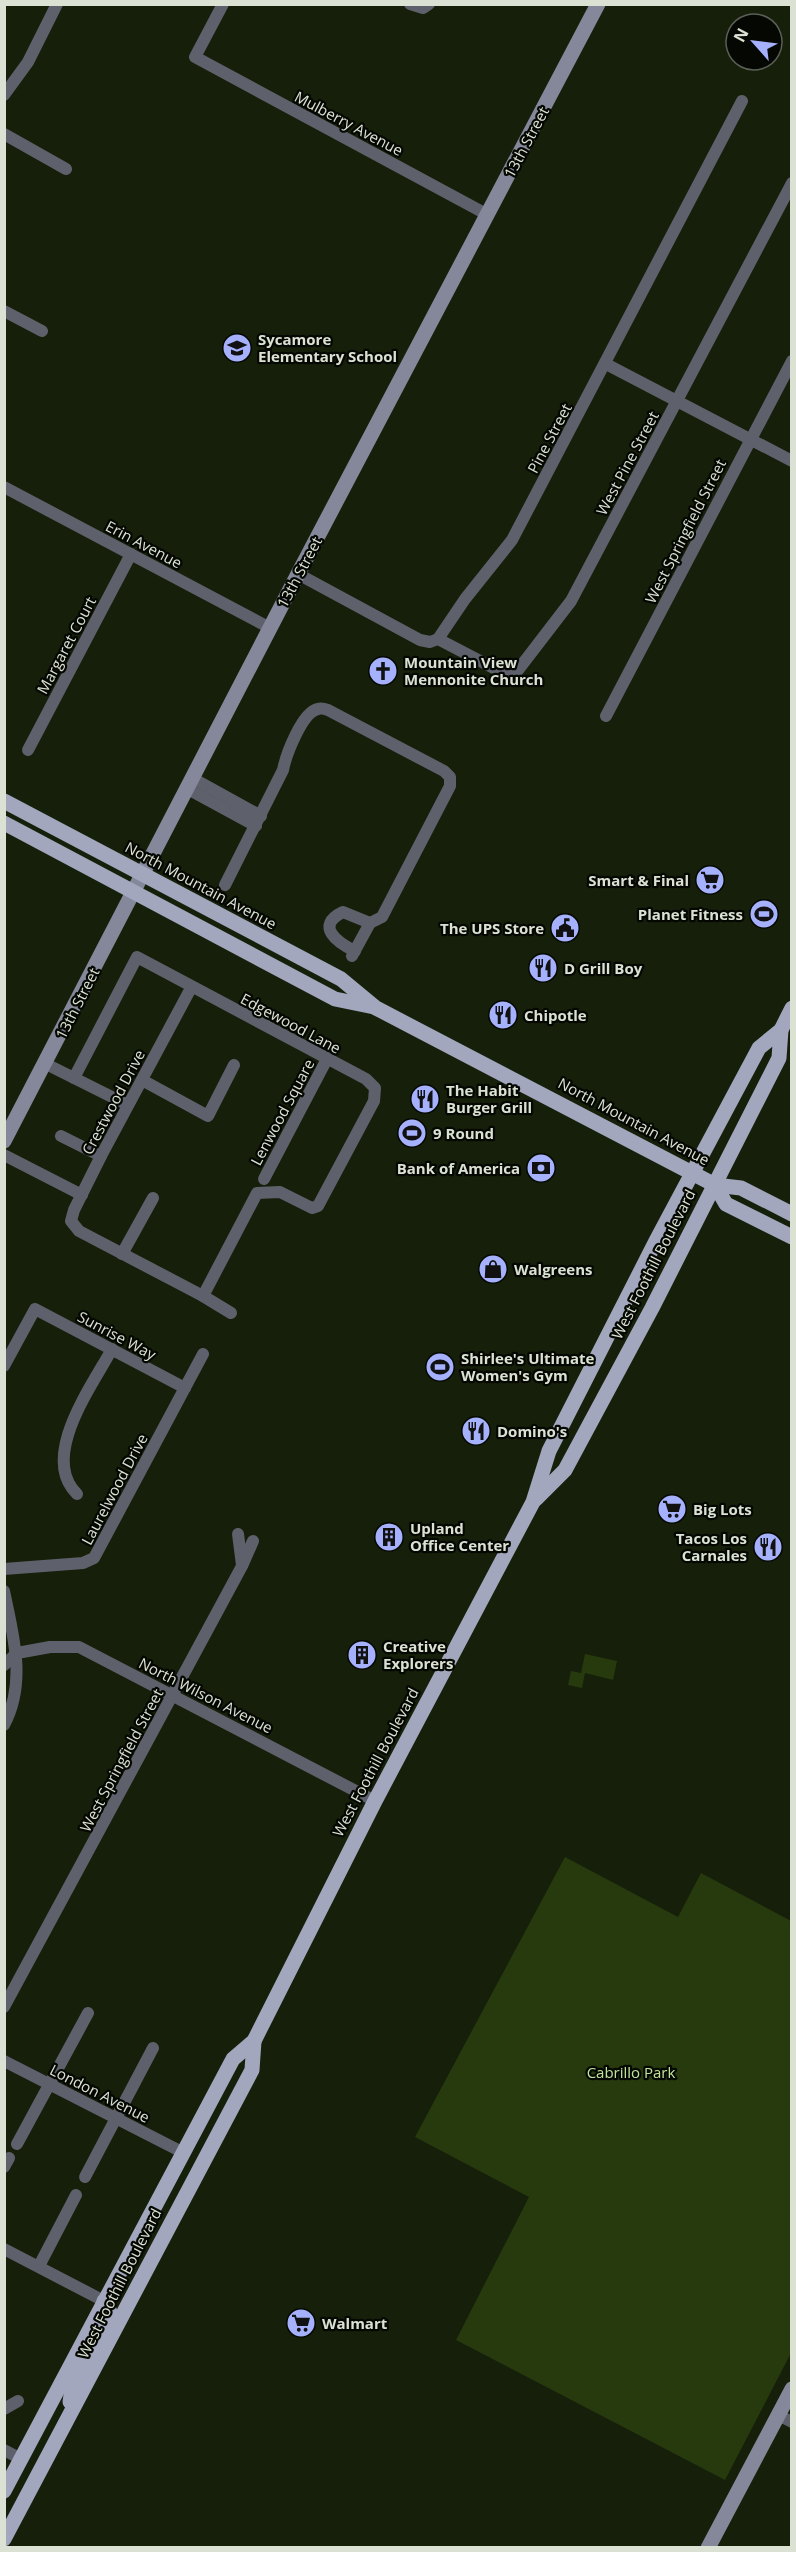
<svg xmlns="http://www.w3.org/2000/svg" width="796" height="2552" font-family="'Open Sans',sans-serif">
  <rect width="100%" height="100%" fill="#161f0a"/>
  <!-- green -->
  <g fill="#273a0e">
    <polygon points="585,1654 617,1661 613,1680 585,1673 582,1688 568,1685 571,1671 581,1673"/>
    <polygon points="565,1857 678,1917 701,1873 791,1921 791,2353 725,2480 456,2340 529,2197 415,2137"/>
  </g>
  <g fill="none" stroke-linecap="round" stroke-linejoin="round">
    <!-- street -->
    <g stroke="#5e616c" stroke-width="12">
      <polyline points="223,4 195,57 488,215"/>
      <polyline points="410,4 423,8 429,4"/>
      <polyline points="4,95 28,62 57,4"/>
      <polyline points="4,134 66,169"/>
      <polyline points="4,311 42,331"/>
      <polyline points="606,364 792,461"/>
      <polyline points="4,487 270,628"/>
      <polyline points="298,574 420,640 430,642 438,639 465,599 512,540 742,101"/>
      <polyline points="438,639 507,675 518,670 571,601 792,183"/>
      <polyline points="606,716 792,361"/>
      <polyline points="28,750 131,554"/>
      <polyline points="192,778 261,816"/>
      <polyline points="186,788 256,826"/>
      <path d="M225 885 283 770C286 755 302 712 318 709 321 708 325 709 328 710L444 771 450 777V786L382 917 370 923 352 956"/>
      <path d="M355 951C338 943 314 926 343 912L370 923"/>
      <polyline points="46,1064 128,1105"/>
      <polyline points="74,1078 137,957 366,1079 375,1088 374,1101 318,1206 312,1208 280,1192 257,1193 203,1296 79,1231 71,1221 74,1210 101,1156 191,988"/>
      <polyline points="142,1080 208,1116 234,1065"/>
      <polyline points="61,1136 101,1156"/>
      <polyline points="4,1155 82,1195"/>
      <polyline points="264,1179 327,1059"/>
      <polyline points="122,1254 153,1198"/>
      <polyline points="203,1296 231,1313"/>
      <polyline points="4,1366 35,1309 185,1388"/>
      <path d="M77 1494C39 1457 92 1386 112 1349"/>
      <polyline points="238,1534 242,1565"/>
      <polyline points="4,1569 83,1563 94,1558 203,1354"/>
      <path d="M4 1591C13 1635 27 1682 4 1725"/>
      <polyline points="4,1665 17,1653 50,1647 79,1647 375,1801"/>
      <polyline points="4,2007 242,1566 253,1541"/>
      <polyline points="4,2061 182,2152"/>
      <polyline points="17,2144 88,2013"/>
      <polyline points="4,2167 9,2158"/>
      <polyline points="85,2177 153,2048"/>
      <polyline points="4,2249 104,2301"/>
      <polyline points="39,2266 76,2195"/>
      <polyline points="4,2409 18,2401"/>
      <polyline points="778,2415 792,2422"/>
      <polyline points="4,2450 21,2459"/>
    </g>
    <!-- secondary -->
    <g stroke="#85889a" stroke-width="15">
      <polyline points="4,1141 298,574 598,4"/>
      <polyline points="708,2548 792,2389"/>
    </g>
    <!-- primary -->
    <g stroke="#a2a7be" stroke-width="15">
      <polyline points="4,801 341,979 376,1008 715,1185 741,1188 792,1214"/>
      <polyline points="4,823 335,999 374,1007"/>
      <polyline points="715,1185 726,1204 792,1237"/>
      <polyline points="536,1499 565,1470 652,1308 779,1058 781,1030"/>
      <path d="M70 2402C73 2370 99 2341 110 2312L104 2301"/>
      <polyline points="4,2491 233,2059 254,2041 375,1801 533,1502 549,1451 656,1241 759,1048 781,1030 792,1008"/>
      <polyline points="4,2539 252,2070 254,2041"/>
    </g>
  </g>
  <!-- icons -->
  <defs>
    <g id="school-disc" transform="scale(1.5)"><circle r="9.5" fill="#a5b1fc" stroke="#050802"/><path d="M0-5L7-2L0 1L-7-2ZM-4 1L0 2.5L4 1V4Q0 6-4 4Z" fill="#111"/></g>
    <g id="church-disc" transform="scale(1.5)"><circle r="9.5" fill="#a5b1fc" stroke="#050802"/><path d="M-1.2-6h2.4v3.5h3.3v2.4h-3.3V6h-2.4V-.1h-3.3v-2.4h3.3Z" fill="#111"/></g>
    <g id="supermarket-disc" transform="scale(1.5)"><circle r="9.5" fill="#a5b1fc" stroke="#050802"/><path d="M-6-5.5h2.5l.6 2H6L4.5 2H-2.5L-4.4-4H-6ZM-1.5 3.2a1.3 1.3 0 1 0 .1 0ZM3 3.2a1.3 1.3 0 1 0 .1 0Z" fill="#111"/></g>
    <g id="stadium-disc" transform="scale(1.5)"><circle r="9.5" fill="#a5b1fc" stroke="#050802"/><path d="M0-5a6.5 5 0 1 0 0 10a6.5 5 0 1 0 0-10ZM-3.5-1.8h7v3.6h-7Z" fill="#111"/></g>
    <g id="civic-disc" transform="scale(1.5)"><circle r="9.5" fill="#a5b1fc" stroke="#050802"/><path d="M-.6-6.5H3V-4.5H.6V-3L4-1V1h2V6H-6V1h2V-1L-.6-3ZM-1.2 2.5V6h2.4V2.5Z" fill="#111"/></g>
    <g id="restaurant-disc" transform="scale(1.5)"><circle r="9.5" fill="#a5b1fc" stroke="#050802"/><path d="M-5-6h1v4h1v-4h1v4h1v-4h1v5L-1.5 .5V6h-2V.5L-5-1ZM5-6V6H3V1.5H1.5Q1.5-4 5-6Z" fill="#111"/></g>
    <g id="bank-disc" transform="scale(1.5)"><circle r="9.5" fill="#a5b1fc" stroke="#050802"/><path d="M-6-4H6V4H-6ZM0-2.3a2.3 2.3 0 1 0 0 4.6a2.3 2.3 0 1 0 0-4.6Z" fill="#111"/></g>
    <g id="shop-disc" transform="scale(1.5)"><circle r="9.5" fill="#a5b1fc" stroke="#050802"/><path d="M-5-2.5h2.3a2.7 3.5 0 0 1 5.4 0H5L5.5 6h-11ZM-1.5-2.5h3a1.5 2.3 0 0 0-3 0Z" fill="#111"/></g>
    <g id="building-disc" transform="scale(1.5)"><circle r="9.5" fill="#a5b1fc" stroke="#050802"/><path d="M-4-6H4V6H1V3H-1V6H-4ZM-2.5-4.3h1.7v1.8h-1.7ZM.8-4.3h1.7v1.8H.8ZM-2.5-1h1.7V.8h-1.7ZM.8-1h1.7V.8H.8Z" fill="#111"/></g>
  </defs>
  <g fill-rule="evenodd">
    <use href="#school-disc" x="237" y="348"/>
    <use href="#church-disc" x="383" y="671"/>
    <use href="#supermarket-disc" x="710" y="880"/>
    <use href="#stadium-disc" x="764" y="914"/>
    <use href="#civic-disc" x="565" y="928"/>
    <use href="#restaurant-disc" x="543" y="968"/>
    <use href="#restaurant-disc" x="503" y="1015"/>
    <use href="#restaurant-disc" x="425" y="1099"/>
    <use href="#stadium-disc" x="412" y="1133"/>
    <use href="#bank-disc" x="541" y="1168"/>
    <use href="#shop-disc" x="493" y="1269"/>
    <use href="#stadium-disc" x="440" y="1367"/>
    <use href="#restaurant-disc" x="476" y="1431"/>
    <use href="#supermarket-disc" x="672" y="1509"/>
    <use href="#building-disc" x="389" y="1537"/>
    <use href="#restaurant-disc" x="768" y="1547"/>
    <use href="#building-disc" x="362" y="1655"/>
    <use href="#supermarket-disc" x="301" y="2323"/>
  </g>
  <g text-anchor="middle" dominant-baseline="central" stroke-width="4.5" stroke-linejoin="round" paint-order="stroke">
    <!-- street labels -->
    <g font-size="15" fill="#dbe2d4" stroke="#050802">
      <text transform="translate(349 123) rotate(28)">Mulberry Avenue</text>
      <text transform="translate(526 142) rotate(-62)">13th Street</text>
      <text transform="translate(549 438) rotate(-62)">Pine Street</text>
      <text transform="translate(627 463) rotate(-62)">West Pine Street</text>
      <text transform="translate(685 531) rotate(-63)">West Springfield Street</text>
      <text transform="translate(144 544) rotate(28)">Erin Avenue</text>
      <text transform="translate(299 572) rotate(-62)">13th Street</text>
      <text transform="translate(66 645) rotate(-62)">Margaret Court</text>
      <text transform="translate(201 885) rotate(28)">North Mountain Avenue</text>
      <text transform="translate(77 1003) rotate(-63)">13th Street</text>
      <text transform="translate(291 1023) rotate(28)">Edgewood Lane</text>
      <text transform="translate(113 1102) rotate(-62)">Crestwood Drive</text>
      <text transform="translate(282 1112) rotate(-62)">Lenwood Square</text>
      <text transform="translate(634 1121) rotate(28)">North Mountain Avenue</text>
      <text transform="translate(653 1264) rotate(-63)">West Foothill Boulevard</text>
      <text transform="translate(117 1335) rotate(28)">Sunrise Way</text>
      <text transform="translate(114 1489) rotate(-62)">Laurelwood Drive</text>
      <text transform="translate(206 1695) rotate(27)">North Wilson Avenue</text>
      <text transform="translate(121 1760) rotate(-62)">West Springfield Street</text>
      <text transform="translate(375 1762) rotate(-62)">West Foothill Boulevard</text>
      <text transform="translate(100 2093) rotate(27)">London Avenue</text>
      <text transform="translate(119 2283) rotate(-63)">West Foothill Boulevard</text>
    </g>
    <!-- poi labels -->
    <g font-size="15" font-weight="bold" fill="#dbe2d4" stroke="#050802" text-anchor="start">
      <text x="258" y="339">Sycamore<tspan x="258" dy="17">Elementary School</tspan></text>
      <text x="404" y="662">Mountain View<tspan x="404" dy="17">Mennonite Church</tspan></text>
      <text x="689" y="880" text-anchor="end">Smart &amp; Final</text>
      <text x="743" y="914" text-anchor="end">Planet Fitness</text>
      <text x="544" y="928" text-anchor="end">The UPS Store</text>
      <text x="564" y="968">D Grill Boy</text>
      <text x="524" y="1015">Chipotle</text>
      <text x="446" y="1090">The Habit<tspan x="446" dy="17">Burger Grill</tspan></text>
      <text x="433" y="1133">9 Round</text>
      <text x="520" y="1168" text-anchor="end">Bank of America</text>
      <text x="514" y="1269">Walgreens</text>
      <text x="461" y="1358">Shirlee's Ultimate<tspan x="461" dy="17">Women's Gym</tspan></text>
      <text x="497" y="1431">Domino's</text>
      <text x="693" y="1509">Big Lots</text>
      <text x="410" y="1528">Upland<tspan x="410" dy="17">Office Center</tspan></text>
      <text x="747" y="1538" text-anchor="end">Tacos Los<tspan x="747" dy="17">Carnales</tspan></text>
      <text x="383" y="1646">Creative<tspan x="383" dy="17">Explorers</tspan></text>
      <text x="322" y="2323">Walmart</text>
    </g>
    <!-- park labels -->
    <g font-size="15" fill="#c0e49a" stroke="#050802">
      <text x="631" y="2072">Cabrillo Park</text>
    </g>
  </g>
  <!-- border -->
  <rect width="796" height="2552" fill="none" stroke="#dbe2d4" stroke-width="12"/>
  <!-- north arrow -->
  <g transform="translate(754 42) rotate(298)"><circle r="28" fill="#050802" stroke="#5b5f56" stroke-width="1.5"/>
  <path d="M0-4.5L10 22L0 15L-10 22Z" fill="#a5b1fc"/>
  <text y="-9" font-size="16" font-weight="bold" text-anchor="middle" fill="#dbe2d4">N</text>
  </g>
</svg>
